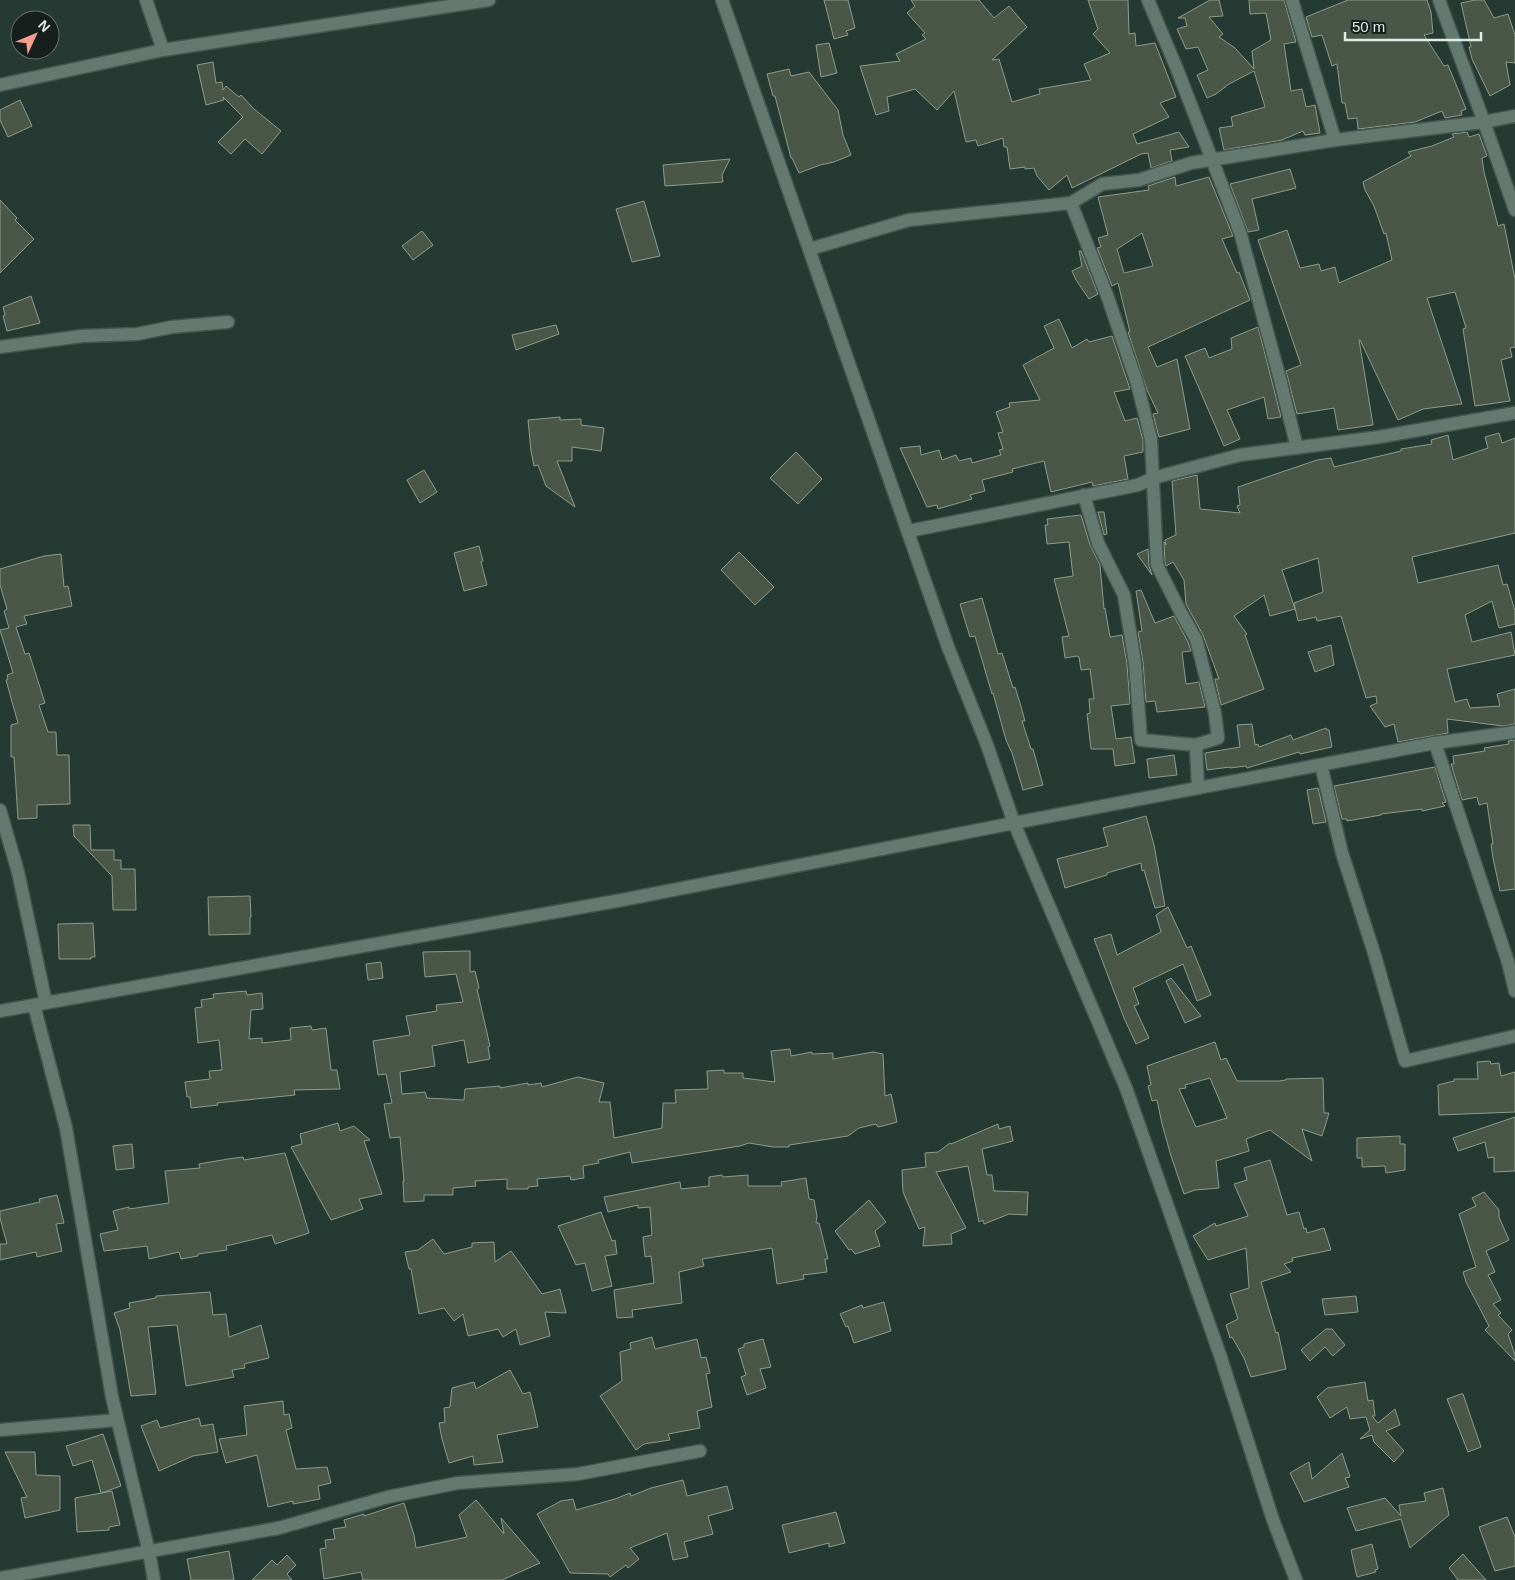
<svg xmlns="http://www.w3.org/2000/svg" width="1515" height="1580" font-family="Helvetica,sans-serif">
  <rect width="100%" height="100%" fill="#253a32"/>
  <!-- building -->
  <g fill="#4a5748" stroke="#8e9c8b" fill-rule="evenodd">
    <polygon points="824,0 848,0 855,28 846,31 848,35 834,39"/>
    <polygon points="911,0 979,0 994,18 1009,6 1027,27 992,60 999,59 1012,102 1040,94 1039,89 1091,80 1084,64 1110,53 1093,34 1098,29 1088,0 1128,0 1129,34 1135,33 1136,46 1155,43 1176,97 1160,103 1169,117 1133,134 1137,144 1179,132 1189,147 1170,150 1172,161 1151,168 1148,153 1141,154 1072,188 1067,175 1049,190 1037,176 1034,168 1025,169 1025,167 1010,169 1007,147 1004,147 1003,138 978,146 976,140 966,142 954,91 937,110 915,89 887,97 889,111 876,115 860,66 900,61 896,54 926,39 922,35 925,33 907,13 915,6"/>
    <polygon points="1210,0 1219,0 1223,16 1209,17 1223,34 1219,37 1235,48 1254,69 1252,51 1271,40 1266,13 1250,14 1249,0 1284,0 1296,42 1284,44 1291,91 1302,89 1306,107 1315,105 1320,133 1305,135 1303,131 1282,140 1224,150 1219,128 1233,126 1231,117 1265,107 1254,71 1229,84 1216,94 1207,98 1197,75 1208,70 1198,47 1186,49 1177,29 1187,26 1185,18 1178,18"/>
    <polygon points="1348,0 1427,0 1431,12 1433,33 1424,35 1444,66 1448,65 1466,109 1461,111 1462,115 1445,118 1442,111 1415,122 1358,129 1357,118 1348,119 1345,103 1342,103 1337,64 1332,66 1322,35 1312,37 1306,17"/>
    <polygon points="1475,0 1484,0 1494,18 1508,14 1515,35 1515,63 1506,62 1510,85 1490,96 1472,59 1469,47 1471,47 1461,3"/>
    <polygon points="829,43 837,73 821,77 816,45"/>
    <polygon points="213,62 216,83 222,82 223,90 226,86 239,97 241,95 254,109 281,131 262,154 245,139 231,154 218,142 243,117 223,97 224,100 206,105 197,65"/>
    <polygon points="789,69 791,76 809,72 838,110 843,135 851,155 834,162 820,165 799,173 792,158 791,158 775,96 773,96 767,74"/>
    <polygon points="20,100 32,126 8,137 0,120 0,110"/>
    <polygon points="1467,132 1469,137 1479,134 1487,156 1482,158 1484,172 1498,226 1504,224 1515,279 1515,347 1510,348 1512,357 1501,360 1510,401 1475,406 1463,329 1466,328 1455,292 1427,298 1462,404 1423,409 1398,420 1360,340 1359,340 1373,425 1338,430 1334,408 1297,414 1286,371 1301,365 1258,240 1287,230 1300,268 1319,264 1321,271 1335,267 1339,283 1392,260 1386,233 1384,234 1374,206 1365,190 1363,182 1411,156 1408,152 1432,146 1454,137 1452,134"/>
    <polygon points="730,159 722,175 723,182 665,186 663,165"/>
    <polygon points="1290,169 1296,188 1252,199 1259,230 1248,232 1230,184"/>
    <path d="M1175 177 1176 186 1209 177 1233 236 1222 239 1237 273 1239 272 1250 300 1148 347 1157 367 1177 359 1190 429 1159 437 1153 414 1158 413 1147 390 1128 332H1130L1118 283 1112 286 1097 248 1101 247 1098 238 1108 235 1098 197 1149 190 1148 186ZM1142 233 1153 266 1124 273 1117 249Z"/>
    <polygon points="0,200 17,218 15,220 34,239 0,273"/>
    <polygon points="644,201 660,256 632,262 616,209"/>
    <polygon points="422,231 433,245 413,260 402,246"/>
    <polygon points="1079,251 1081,251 1098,294 1089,299 1076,280 1072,271 1082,266"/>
    <polygon points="31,296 40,323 7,331 3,316 5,315 3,307"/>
    <polygon points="1059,319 1072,348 1087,339 1089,342 1112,336 1130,389 1114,392 1125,421 1137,418 1143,440 1143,452 1124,456 1128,479 1093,486 1092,482 1051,492 1044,461 1012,469 1013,472 982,480 985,491 970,495 972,499 938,509 937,505 927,507 900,448 920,446 921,455 939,450 942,460 956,455 959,461 971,458 972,463 1001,455 999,450 1003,449 998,433 1003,432 996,412 1010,407 1009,403 1040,400 1023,365 1054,348 1044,326"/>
    <polygon points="556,325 559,334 516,350 512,335"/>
    <polygon points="1258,327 1281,417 1268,419 1264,397 1227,410 1240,439 1224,446 1185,356 1205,348 1209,358 1232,349 1231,338"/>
    <polygon points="560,417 560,420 581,419 581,425 604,428 601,451 572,447 572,461 557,461 575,507 546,486 538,465 534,466 531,451 528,420"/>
    <polygon points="1499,433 1502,443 1515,438 1515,533 1412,557 1418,583 1498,565 1503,585 1507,584 1515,611 1515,624 1499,628 1492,601 1465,615 1472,642 1511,632 1515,655 1447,669 1455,702 1467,699 1470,708 1500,706 1497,694 1515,689 1515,724 1503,726 1447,719 1448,733 1398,742 1394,724 1385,727 1370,706 1377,703 1376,696 1366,698 1341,616 1317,621 1316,617 1298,621 1294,603 1323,592 1318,558 1282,570 1295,609 1270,616 1264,595 1234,616 1247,634 1245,635 1264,689 1221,705 1215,679 1219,679 1203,635 1186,604 1184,580 1173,562 1166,566 1165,563 1164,542 1166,545 1165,540 1176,535 1172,481 1197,475 1200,509 1240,513 1237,506 1240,505 1238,487 1317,460 1331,458 1334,467 1401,451 1401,449 1432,444 1431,440 1448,435 1453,460 1488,448 1485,437"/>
    <polygon points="796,452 822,479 798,504 770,478"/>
    <polygon points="424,470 437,492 420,503 407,480"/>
    <polygon points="1098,512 1104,512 1107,534 1104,535"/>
    <polygon points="1081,515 1090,545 1100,565 1104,609 1105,608 1110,637 1122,635 1127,664 1130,704 1111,706 1116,739 1131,737 1135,763 1115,766 1113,749 1091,749 1087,714 1090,713 1089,699 1094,699 1090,669 1081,670 1079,657 1077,656 1065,658 1062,637 1069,636 1054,579 1073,576 1069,542 1047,544 1045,525 1048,525 1047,519"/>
    <polygon points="479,546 483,561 481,562 487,585 464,591 454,553"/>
    <polygon points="1148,549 1149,566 1152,575 1137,554"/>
    <polygon points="739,552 774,587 755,605 721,570"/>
    <polygon points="61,554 64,587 68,586 72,606 24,616 27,624 16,627 25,654 29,653 45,703 39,705 48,732 56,732 57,755 69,755 70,804 37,805 37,818 18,819 14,757 11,757 11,725 18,723 6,680 8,679 7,675 13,673 0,630 9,628 4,611 7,609 0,585 0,569 44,556"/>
    <polygon points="1141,590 1155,623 1174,616 1188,642 1191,651 1182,652 1186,684 1199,682 1205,707 1157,712 1155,701 1146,702 1143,662 1138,632 1142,631 1136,591"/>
    <polygon points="982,598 998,654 1002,653 1013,688 1015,687 1020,703 1025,721 1022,721 1031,749 1033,749 1043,785 1023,790 1012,753 1006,740 993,693 992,694 975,636 970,637 960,604"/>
    <polygon points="1331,645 1334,665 1315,672 1308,652"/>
    <polygon points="1252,724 1255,745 1258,744 1259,747 1291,735 1293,740 1326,728 1327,730 1329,730 1332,747 1300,754 1299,752 1247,768 1246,766 1230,768 1230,767 1207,770 1205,753 1240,747 1237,725"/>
    <polygon points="1515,740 1515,889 1500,891 1493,858 1491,844 1493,844 1487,803 1479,805 1477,797 1462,800 1451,764 1454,764 1453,756 1485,751 1484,748 1509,744 1508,741"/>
    <polygon points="1174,755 1177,775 1149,778 1147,759"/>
    <polygon points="1435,767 1446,802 1442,803 1445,806 1422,811 1422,809 1381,814 1381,815 1347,821 1347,819 1342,819 1334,786"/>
    <polygon points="1318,788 1326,822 1313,824 1307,790"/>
    <polygon points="1146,816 1154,845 1165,906 1155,908 1144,870 1142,871 1141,863 1107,873 1107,875 1065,888 1057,859 1108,846 1103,828"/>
    <polygon points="73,825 90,825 91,850 114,850 114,860 121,860 121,869 135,869 136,910 113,910 112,876 74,836"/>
    <polygon points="250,896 251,917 250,917 250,934 209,935 208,897"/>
    <polygon points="1168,907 1187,948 1191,946 1211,995 1197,1001 1183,964 1133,988 1139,1004 1134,1006 1149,1038 1136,1044 1124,1018 1094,939 1111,934 1117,955 1161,932 1156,915"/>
    <polygon points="93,923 95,957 91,957 91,959 59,959 58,924"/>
    <polygon points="470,951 470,972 475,971 479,988 477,989 490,1046 488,1047 490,1059 468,1063 464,1040 432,1046 435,1066 400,1072 402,1094 425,1092 427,1098 464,1100 465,1089 500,1086 500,1088 528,1083 528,1085 541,1083 542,1087 578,1077 604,1083 599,1102 610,1102 614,1138 662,1128 663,1103 676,1103 675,1090 708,1089 707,1071 724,1070 724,1073 743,1073 743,1078 775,1082 771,1051 790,1049 791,1056 812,1052 812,1054 833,1053 833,1059 873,1052 883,1054 885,1096 891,1094 897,1122 879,1127 877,1126 876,1124 859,1128 848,1136 789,1145 789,1147 773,1147 749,1143 740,1146 632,1163 630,1152 598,1160 599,1163 583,1166 584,1178 571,1180 570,1176 537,1179 538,1186 528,1187 528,1189 507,1189 507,1179 475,1181 476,1186 453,1188 453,1195 424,1195 424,1201 404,1202 403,1181 404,1181 400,1137 390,1138 384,1104 392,1103 386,1074 378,1075 373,1041 410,1035 406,1016 437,1011 436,1005 463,1002 456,974 425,977 423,952"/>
    <polygon points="381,962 383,978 368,980 366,964"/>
    <polygon points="1171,978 1201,1016 1185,1023 1166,981"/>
    <polygon points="246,991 247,995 262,993 263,1009 251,1010 249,1039 262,1038 262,1043 291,1040 290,1028 311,1026 312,1030 326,1028 331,1070 337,1070 340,1089 294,1090 295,1095 217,1103 218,1105 191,1108 190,1097 187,1097 185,1082 210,1079 209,1071 222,1070 219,1040 198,1043 195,1008 202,1007 201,1000 214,998 213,994"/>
    <path d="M1215 1042 1221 1060 1226 1058 1237 1081H1279L1286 1080V1079L1323 1078 1324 1113H1329L1322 1136 1302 1129 1312 1161 1270 1130 1246 1139 1249 1151 1216 1161 1219 1188 1195 1190 1184 1194 1171 1156 1162 1124 1157 1100 1152 1101 1148 1086 1151 1085 1147 1066ZM1210 1078 1227 1118 1196 1127 1179 1089 1186 1088 1185 1085Z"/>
    <polygon points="1490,1061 1491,1064 1499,1063 1501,1076 1515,1072 1515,1112 1439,1115 1438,1085 1454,1081 1454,1079 1478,1079 1477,1062"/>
    <polygon points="1515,1117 1515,1171 1494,1172 1494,1157 1488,1158 1485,1142 1458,1151 1453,1138"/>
    <polygon points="338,1123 340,1131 354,1126 370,1140 364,1141 382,1194 359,1199 363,1209 331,1220 291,1147 302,1144 300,1134"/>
    <polygon points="998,1124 999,1129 1010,1126 1013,1141 982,1149 987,1175 992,1175 994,1191 1028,1192 1027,1215 1009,1214 984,1224 983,1220 979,1222 968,1166 936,1172 966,1228 951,1234 952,1244 923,1246 925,1227 919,1229 903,1192 902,1170 926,1167 925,1153 938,1152 950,1143 951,1144"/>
    <polygon points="1400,1136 1400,1144 1405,1144 1405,1170 1386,1173 1385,1166 1362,1167 1362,1158 1357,1158 1357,1138"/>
    <polygon points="132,1144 134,1168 116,1170 113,1146"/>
    <polygon points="285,1153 309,1233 275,1244 272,1235 226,1246 227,1250 198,1254 198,1256 181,1259 179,1252 149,1259 147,1246 104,1251 100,1234 118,1230 113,1211 129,1207 129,1209 169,1203 165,1171 200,1168 199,1164 228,1159 243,1157 244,1160"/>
    <polygon points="1270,1160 1287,1215 1299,1212 1304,1229 1306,1228 1307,1233 1324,1228 1331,1250 1292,1258 1293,1261 1284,1264 1291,1272 1261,1282 1276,1333 1278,1332 1286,1369 1251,1377 1244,1358 1232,1337 1230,1338 1226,1325 1238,1319 1230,1294 1249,1288 1246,1248 1208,1260 1193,1236 1215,1223 1216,1226 1248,1216 1234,1184 1247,1180 1244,1168"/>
    <polygon points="722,1175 723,1177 748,1175 748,1186 782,1186 781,1182 806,1178 809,1199 814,1200 817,1216 816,1223 819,1223 828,1259 825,1259 827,1272 803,1275 804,1279 777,1284 772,1248 702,1259 704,1266 679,1272 682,1303 632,1310 633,1317 617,1318 614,1290 654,1283 651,1256 645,1257 643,1237 652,1235 650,1207 638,1208 638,1205 608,1212 604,1197 680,1182 681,1189 709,1186 709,1177"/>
    <polygon points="1484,1192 1499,1210 1499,1217 1509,1240 1486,1251 1495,1272 1488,1275 1501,1300 1493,1304 1501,1313 1498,1315 1512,1330 1508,1334 1515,1355 1515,1361 1485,1330 1489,1326 1466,1282 1463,1272 1476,1267 1459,1214 1476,1206 1472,1198"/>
    <polygon points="57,1195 64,1223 56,1224 62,1251 37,1257 36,1252 0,1260 0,1244 7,1244 0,1218 0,1211 40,1202 39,1199"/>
    <polygon points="869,1200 886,1222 875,1231 880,1246 855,1254 851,1249 849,1250 835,1231"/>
    <polygon points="601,1212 612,1241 615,1240 617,1254 605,1256 612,1286 592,1291 585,1263 576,1265 558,1226"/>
    <polygon points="433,1239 444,1254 472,1247 472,1243 494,1242 495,1262 511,1251 542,1294 560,1289 566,1313 545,1312 550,1336 520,1345 516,1329 503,1337 498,1329 468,1336 463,1314 454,1321 444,1308 419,1314 411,1269 409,1269 405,1252 418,1250"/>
    <polygon points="210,1292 213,1315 226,1314 229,1337 261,1325 269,1358 244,1364 245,1368 232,1370 234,1377 186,1386 177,1325 148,1327 156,1394 131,1396 120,1330 114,1313 130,1308 129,1303 156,1298 156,1296"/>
    <polygon points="1356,1296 1358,1312 1325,1315 1322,1299"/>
    <polygon points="884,1302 891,1331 854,1343 848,1326 846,1327 840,1314 862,1305 863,1308"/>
    <polygon points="1326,1329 1332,1329 1345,1345 1333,1356 1325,1347 1310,1361 1301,1350"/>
    <polygon points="652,1337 655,1349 697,1339 701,1358 706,1357 710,1373 706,1374 712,1407 697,1411 700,1428 668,1434 670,1440 644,1444 636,1450 600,1396 622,1381 620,1352 631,1349 630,1343"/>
    <polygon points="763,1339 771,1367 760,1369 766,1388 747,1395 741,1377 746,1375 738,1349 744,1347 744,1344"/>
    <polygon points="510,1370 523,1394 530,1392 538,1427 497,1435 503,1462 474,1465 473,1456 449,1463 442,1439 439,1423 445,1422 444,1408 450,1407 452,1388 474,1382 476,1389"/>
    <polygon points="1365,1382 1368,1401 1373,1400 1375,1416 1372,1416 1378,1423 1395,1409 1400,1425 1386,1431 1404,1451 1394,1462 1374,1442 1372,1435 1360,1439 1370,1430 1366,1417 1350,1419 1347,1407 1330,1418 1317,1397 1327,1388"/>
    <polygon points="1461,1394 1463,1394 1481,1447 1468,1452 1447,1399"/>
    <polygon points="283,1401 284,1415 289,1414 292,1428 286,1430 296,1469 327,1467 331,1483 318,1486 320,1499 293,1504 293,1501 268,1507 257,1455 226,1463 219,1439 247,1435 244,1406"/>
    <polygon points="199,1418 201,1426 213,1424 218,1452 193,1456 159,1471 141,1426 157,1420 160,1428"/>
    <polygon points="103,1434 121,1486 101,1493 92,1460 73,1466 66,1446"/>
    <polygon points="5,1452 35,1452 36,1475 60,1476 60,1510 25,1518 21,1498 27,1497"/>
    <polygon points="1342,1453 1350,1477 1345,1478 1349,1487 1304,1502 1290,1473 1309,1462 1312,1479"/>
    <polygon points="683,1480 687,1496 727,1486 733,1509 708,1516 713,1534 684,1542 688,1557 673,1560 667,1533 630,1548 639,1559 628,1568 626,1565 610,1577 608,1574 570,1573 537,1514 561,1501 573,1499 576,1510 615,1499 630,1493 631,1496 651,1488"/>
    <polygon points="1443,1488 1449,1515 1410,1548 1401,1519 1356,1531 1347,1508 1385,1498 1401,1516 1399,1505 1426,1501 1424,1493"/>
    <polygon points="112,1491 120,1525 109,1527 109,1530 77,1532 75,1498"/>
    <polygon points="476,1500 504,1534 501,1518 540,1563 502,1580 363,1580 361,1572 324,1579 320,1549 326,1548 325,1540 335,1539 333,1529 346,1527 344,1520 364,1514 364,1516 404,1503 414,1535 416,1548 467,1537 459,1515"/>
    <polygon points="836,1512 845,1543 829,1547 829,1543 789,1553 782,1525"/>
    <polygon points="1507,1517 1515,1537 1515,1566 1495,1571 1479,1527"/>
    <polygon points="1372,1544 1378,1569 1375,1570 1376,1572 1357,1577 1351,1550"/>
    <polygon points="229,1551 234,1580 191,1580 187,1559"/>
    <polygon points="1463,1554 1486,1580 1458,1580 1449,1568"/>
    <polygon points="287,1555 296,1565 287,1574 292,1580 252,1580 272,1560 277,1565"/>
  </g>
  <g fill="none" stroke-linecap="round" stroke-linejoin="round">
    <!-- street casing -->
    <g stroke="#44564f" stroke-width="15">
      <g id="street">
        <polyline points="146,0 163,50"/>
        <polyline points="722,0 948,647 987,745 1014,823 1126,1088 1220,1355 1273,1520 1296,1580"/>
        <polyline points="1148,0 1177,69 1240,232 1280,379 1297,448"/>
        <polyline points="1292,0 1335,140"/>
        <polyline points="1439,0 1484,122 1515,116"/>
        <polyline points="0,85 163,50 489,0"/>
        <polyline points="1071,203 1108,298 1137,383 1151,439 1157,565 1180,611 1196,639 1215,713 1218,738 1196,745 1198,788"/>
        <polyline points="810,249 909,220 1071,203 1102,184 1139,180 1191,163 1335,140 1484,122 1515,210"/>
        <polyline points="0,347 82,336 137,334 172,327 228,322"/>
        <polyline points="1084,495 1098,543 1124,595 1135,663 1141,740 1196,745"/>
        <polyline points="909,531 1138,485 1153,478 1240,455 1379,437 1515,413"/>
        <polyline points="1435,743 1508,962 1515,991"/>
        <polyline points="1321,765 1342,853 1375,956 1405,1061 1515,1036"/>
        <polyline points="0,810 18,872 46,1003"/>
        <polyline points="34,1005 66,1128 112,1397 149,1552 154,1580"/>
        <polyline points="0,1430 117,1420"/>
        <polyline points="0,1578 279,1528 388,1497 458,1483 578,1474 700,1451"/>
      </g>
    </g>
    <!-- secondary casing -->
    <g stroke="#44564f" stroke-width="15">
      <polyline id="secondary" points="0,1011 622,900 1014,823 1435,743 1515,732"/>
    </g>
    <!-- street -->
    <use href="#street" stroke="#647a71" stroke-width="12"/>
    <!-- secondary -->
    <use href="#secondary" stroke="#647a71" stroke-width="12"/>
  </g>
  <!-- north arrow -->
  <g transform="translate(35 35) rotate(46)"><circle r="24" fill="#161f1b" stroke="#67716d"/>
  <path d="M0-4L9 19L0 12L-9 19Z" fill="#f59d8f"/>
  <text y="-8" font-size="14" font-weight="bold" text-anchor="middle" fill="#e0ede7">N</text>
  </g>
  <!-- scale -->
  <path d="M1345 32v8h136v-8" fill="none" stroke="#e0ede7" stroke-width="2.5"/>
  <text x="1352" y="32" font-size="15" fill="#e0ede7" stroke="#161f1b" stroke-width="4" paint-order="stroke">50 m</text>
</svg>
